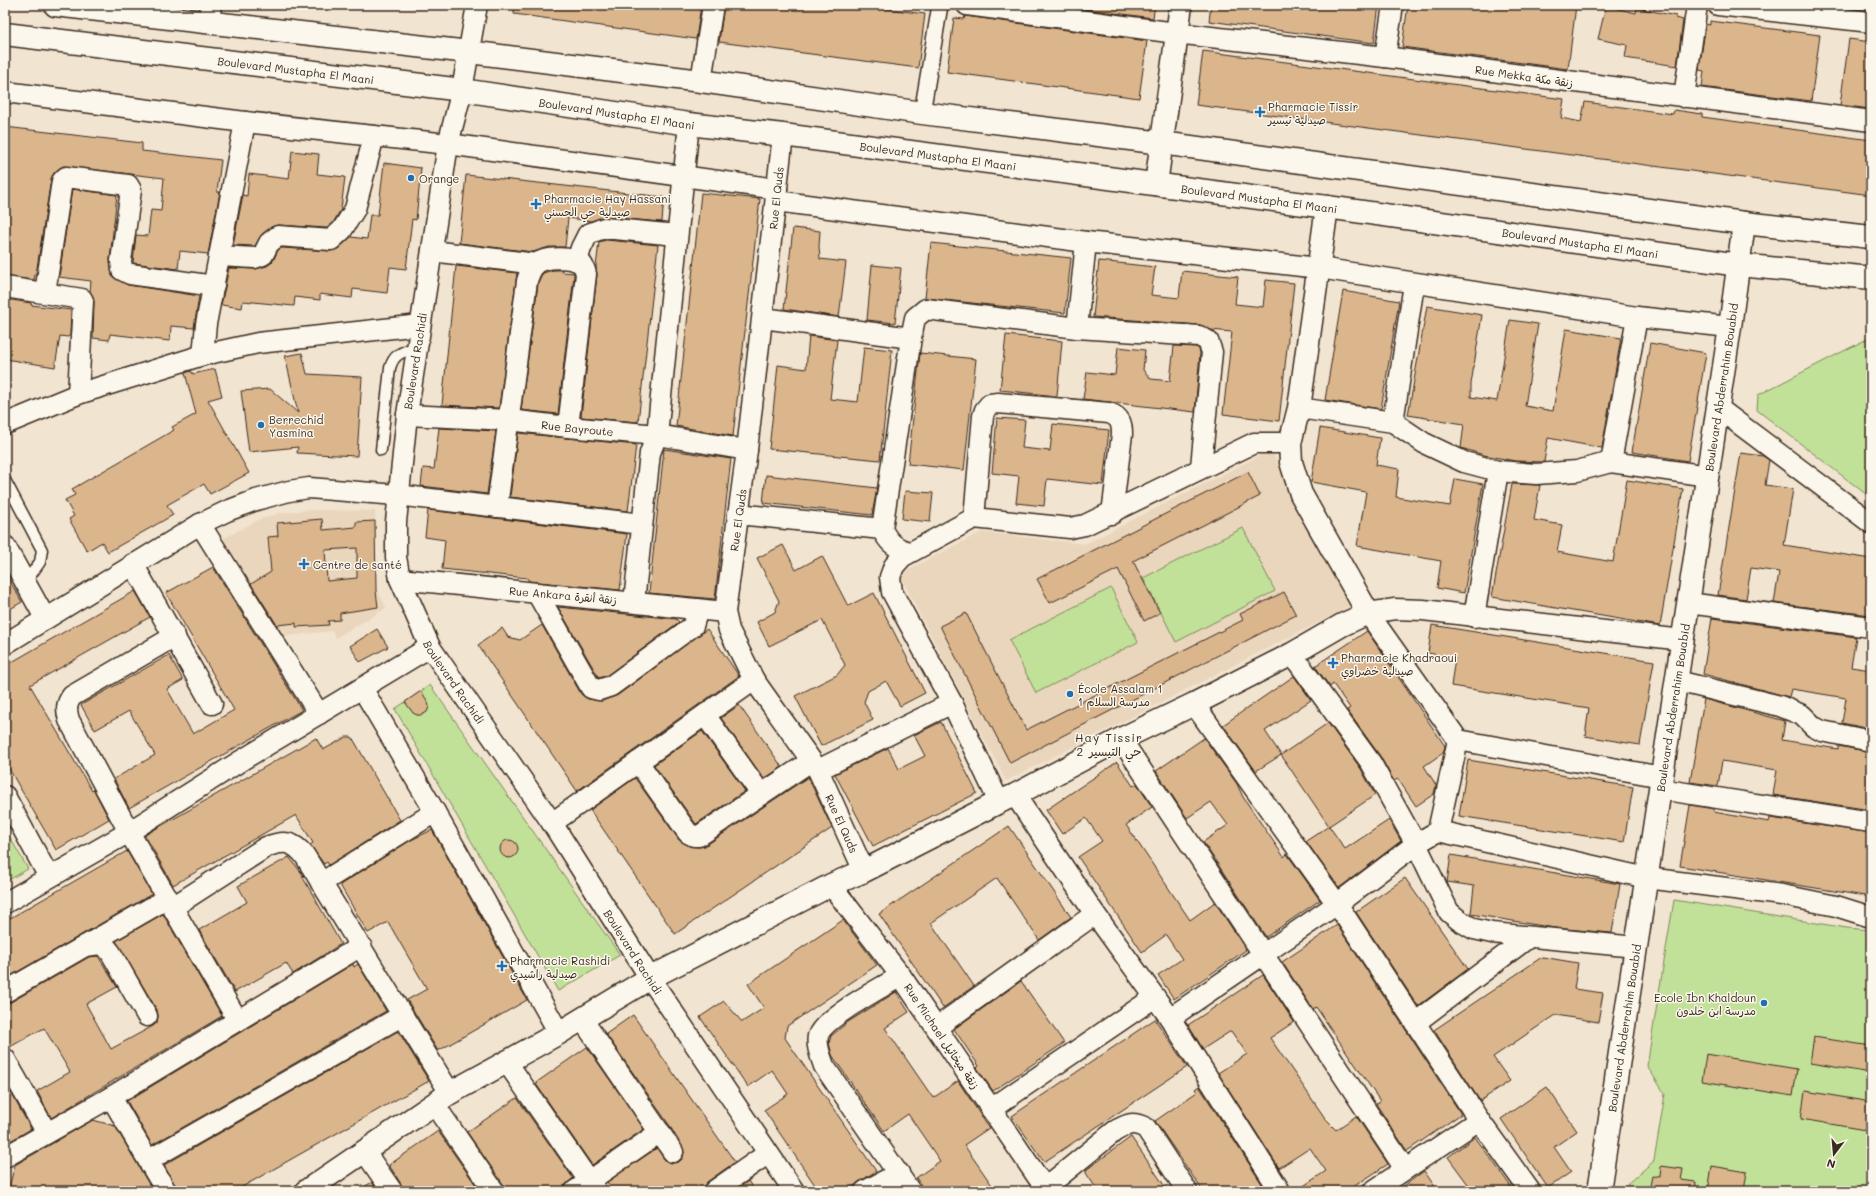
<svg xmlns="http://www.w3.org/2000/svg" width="1876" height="1196" font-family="Mali,'Playpen Sans Arabic',sans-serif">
  <rect width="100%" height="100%" fill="#f1e4d0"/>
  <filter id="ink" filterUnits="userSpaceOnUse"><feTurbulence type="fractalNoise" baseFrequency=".025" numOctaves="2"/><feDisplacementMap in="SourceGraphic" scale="8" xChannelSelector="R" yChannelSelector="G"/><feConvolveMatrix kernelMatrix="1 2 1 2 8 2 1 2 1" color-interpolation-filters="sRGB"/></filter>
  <g filter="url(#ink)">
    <!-- built -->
    <g fill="#ead6bc">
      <polygon points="1271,450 1351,606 1006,781 899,574 982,532 1085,544"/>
      <polygon points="307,510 375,511 376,587 386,608 336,638 332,631 276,637 219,541 258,520 280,513"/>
    </g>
    <!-- green -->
    <g fill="#c1e199" stroke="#7e865c">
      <polygon points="1871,337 1871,498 1757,410 1758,395"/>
      <polygon points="1243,528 1275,591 1176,642 1143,578"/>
      <polygon points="1111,588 1138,642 1036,693 1009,640"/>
      <polygon points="430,685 620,955 558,991 395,709"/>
      <polygon points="5,829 28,869 5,882"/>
      <polygon points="1674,900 1847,928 1871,930 1871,1191 1627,1191 1628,1183 1654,1161 1665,1094 1647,1066"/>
    </g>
    <!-- building -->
    <g fill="#dbb68d" stroke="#3b2a1e" fill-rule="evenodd">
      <polygon points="514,5 701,5 696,39 514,14"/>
      <polygon points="724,5 859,5 925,14 918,68 719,42"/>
      <polygon points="1054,5 1155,5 1153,18"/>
      <polygon points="1211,5 1379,5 1374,43 1209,21"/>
      <polygon points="1408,5 1576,5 1568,69 1402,47"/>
      <polygon points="1606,6 1636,13 1637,8 1676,16 1676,18 1683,20 1677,66 1625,58 1627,45 1598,39"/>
      <polygon points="965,16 1147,41 1139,98 947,72 954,18 964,19"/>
      <polygon points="1710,21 1820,35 1811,101 1702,87 1704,71 1699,70 1706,24 1710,25"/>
      <polygon points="1849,39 1871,42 1871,109 1840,105"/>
      <polygon points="1203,51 1564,99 1561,118 1581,122 1585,102 1673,114 1674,110 1702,114 1702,117 1871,140 1871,195 1196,105"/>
      <polygon points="5,127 142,143 142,151 221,160 217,192 220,192 208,254 180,251 178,269 133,263 136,235 148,236 151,210 161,211 164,178 63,166 54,173 51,179 36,274 35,274 34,280 5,276"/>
      <polygon points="292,151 319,154 317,174 345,177 341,209 333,223 327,228 278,225 271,227 262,234 255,246 233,245 243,195 247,196 249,174 289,179"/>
      <polygon points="384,163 421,168 416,220 412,219 406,269 390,267 387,293 353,289 352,298 320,294 320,300 295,297 294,306 243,301 242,308 221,305 229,268 255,269 267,266 273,261 278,250 282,248 330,251 338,249 351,237 367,239 370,215 378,215"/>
      <polygon points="466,175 664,197 662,222 605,217 591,221 568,218 565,247 549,247 533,252 459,243"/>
      <polygon points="72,189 117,195 110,259 112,276 128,285 199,296 194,328 171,326 170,341 110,334 109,340 93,338 94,302 90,291 91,281 59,277"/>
      <polygon points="701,193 760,199 733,436 676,426"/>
      <polygon points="793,228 820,231 819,246 820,259 846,262 839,317 784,309"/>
      <polygon points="606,240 658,245 638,422 581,417 597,275 596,267 599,242"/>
      <polygon points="931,243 1071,258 1065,313 925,298"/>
      <polygon points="1099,261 1155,267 1151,295 1179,298 1182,271 1238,277 1235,304 1263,307 1266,280 1294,283 1279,421 1223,414 1232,332 1211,330 1200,325 1093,317"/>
      <polygon points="872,265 901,268 895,323 867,320"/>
      <polygon points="456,266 517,273 499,408 442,405"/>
      <polygon points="553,270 562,270 562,272 574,273 574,275 558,414 521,410 538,284 543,273"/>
      <polygon points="1343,291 1399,301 1381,409 1325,400"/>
      <polygon points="5,299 31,303 31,305 71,310 70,335 68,337 60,336 55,367 5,359"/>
      <polygon points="1427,306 1482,315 1471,384 1471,397 1497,401 1510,320 1538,324 1525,406 1553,411 1566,329 1621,338 1602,448 1548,438 1544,462 1515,461 1484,455 1461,448 1464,424 1408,415"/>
      <polygon points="1006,335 1062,341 1057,396 1000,390"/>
      <polygon points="809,336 837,340 830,399 858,402 864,347 892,350 880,460 769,449 778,365 806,369"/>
      <polygon points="1650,343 1706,353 1688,461 1632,452"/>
      <polygon points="1174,346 1196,347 1199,349 1200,353 1195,412 1083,399 1087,372 1115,375 1118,347 1145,350 1143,370 1151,379 1170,381"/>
      <polygon points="302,353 307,374 362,377 357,456 297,453 298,447 249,452 241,391 270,389 298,413 285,356"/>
      <polygon points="920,353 976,359 964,470 908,464"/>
      <polygon points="215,369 222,396 208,400 249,473 210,494 204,484 167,505 173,515 108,552 102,542 87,551 69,519 74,516 65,500 75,495 72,489 174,430 172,427 196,414 185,373 191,371 193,374"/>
      <polygon points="997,418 1025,420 1022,448 1050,451 1053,424 1109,430 1103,485 1047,479 1044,506 1016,503 1019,476 992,473"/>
      <polygon points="439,428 496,431 487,494 421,486 423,468 434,469"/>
      <polygon points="1320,428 1380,438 1376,465 1399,469 1396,497 1450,506 1455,479 1483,484 1464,593 1437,588 1441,561 1357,546 1366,492 1311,482"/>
      <polygon points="518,433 636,445 628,511 510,497"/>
      <polygon points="664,449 731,459 715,599 649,593"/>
      <polygon points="1741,453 1763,456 1769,460 1765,485 1793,489 1784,545 1871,559 1871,615 1774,603 1779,572 1751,568 1746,599 1718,595"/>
      <polygon points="1248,472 1260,496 1133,561 1160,613 1144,621 1118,569 1050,603 1037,579"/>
      <polygon points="766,475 877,488 872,515 763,503"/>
      <polygon points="1627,480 1683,489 1660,626 1492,597 1512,484 1540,485 1534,520 1562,525 1557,552 1613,562"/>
      <polygon points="905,491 933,493 930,522 902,519"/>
      <polygon points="428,510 627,534 620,590 529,581 527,578 442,569 445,540 425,537"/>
      <path d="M322 519 323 530 356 527V522L375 521 376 591 378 607 340 613V620L328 621 329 625 296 627V623L277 625 251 584 271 572 268 537 278 536 277 523ZM357 548V578L327 581 325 550Z"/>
      <polygon points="783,545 796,570 822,556 848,606 874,593 925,693 900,706 886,681 868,691 864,702 873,720 821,746 795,696 837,675 845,665 835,645 822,620 769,646 757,622 775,612 779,601 757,558"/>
      <polygon points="213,567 302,710 129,808 114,779 155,755 129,711 95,730 81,705 169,655 183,680 167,689 193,734 234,710 166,593"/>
      <polygon points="5,573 22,602 5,612"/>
      <polygon points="135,591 150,617 30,685 92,791 94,790 109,819 56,850 5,762 5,666"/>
      <polygon points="1284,592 1296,615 1010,763 940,626 966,613 1026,730 1243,620 1240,614"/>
      <polygon points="558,607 676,619 679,622 606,676 599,678"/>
      <polygon points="1712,618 1856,637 1851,667 1871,670 1871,729 1842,723 1846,698 1791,689 1789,697 1703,674"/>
      <polygon points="542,625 581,694 588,699 602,701 618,695 707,629 739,676 577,791 478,645 502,628 508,637 520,640"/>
      <polygon points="1432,625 1654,661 1640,745 1585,736 1589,708 1451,686 1455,658 1428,653"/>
      <polygon points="377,629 388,647 360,662 350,646"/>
      <polygon points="1367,631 1445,746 1443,753 1424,766 1436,785 1434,794 1416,806 1398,779 1394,781 1380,756 1347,710 1350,708 1333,684 1330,687 1315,666"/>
      <polygon points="1294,676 1311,700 1265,731 1281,755 1256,771 1223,725"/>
      <polygon points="421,691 428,702 429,707 427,712 422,715 417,715 413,713 405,702"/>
      <polygon points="1704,699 1785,721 1782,740 1838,749 1838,746 1871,752 1871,810 1773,795 1777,770 1722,761 1718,786 1690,782"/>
      <polygon points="739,705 782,767 764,779 721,718"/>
      <polygon points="941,722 977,793 873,846 835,774 888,748 899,769 925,756 914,735"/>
      <polygon points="1328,723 1361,769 1375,795 1329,826 1281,755"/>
      <polygon points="702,731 745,791 696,824 654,765"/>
      <polygon points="346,737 352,737 400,820 329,865 327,862 324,864 310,845 313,843 296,815 173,885 145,835 316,738 323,750"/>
      <polygon points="1204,738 1237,784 1243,797 1284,857 1287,854 1320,900 1266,937 1203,842 1228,825 1211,802 1187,818 1156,771"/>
      <polygon points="1468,760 1633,787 1624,842 1459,816"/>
      <polygon points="1117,762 1133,786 1137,784 1152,807 1126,825 1190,920 1215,902 1246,950 1174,999 1158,975 1182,959 1166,935 1142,952 1078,857 1102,841 1086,818 1062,834 1046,810"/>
      <polygon points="808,777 832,828 675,934 590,810 635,778 679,840 689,846 699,847 705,846"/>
      <polygon points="1690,805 1714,809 1714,812 1730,815 1769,822 1770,818 1871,833 1871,897 1680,866"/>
      <polygon points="1389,820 1401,841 1339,888 1306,841 1329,826 1345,849"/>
      <polygon points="1009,826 1071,917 1039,940 997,878 931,923 974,986 943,1008 879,914"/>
      <polygon points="432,830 527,1000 438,1051 407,1000 427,989 388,922 368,933 340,885 411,840"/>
      <circle cx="509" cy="849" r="9"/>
      <polygon points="127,851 152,894 5,979 5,921"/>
      <polygon points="1451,855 1620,884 1612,933 1555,928 1471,914 1474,886 1447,882"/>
      <polygon points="289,857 304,876 302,876 341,944 293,974 286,963 235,992 199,930 247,902 238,886"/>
      <polygon points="1405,878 1468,969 1418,1006 1356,912"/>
      <polygon points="163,914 222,1016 51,1118 37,1091 70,1072 44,1028 8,1048 5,1048 5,1003 11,1002 89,957 98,956 117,987 86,1004 111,1049 153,1026 157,1023 158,1016 157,1010 116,941"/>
      <polygon points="843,920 877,965 787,1026 785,1038 876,1171 846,1191 819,1191 764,1110 788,1094 772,1070 748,1087 700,1017 724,1001 742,1022 764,1008 748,984"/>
      <polygon points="1337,925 1461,1114 1407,1151 1376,1104 1380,1101 1316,1007 1313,1009 1282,962"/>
      <polygon points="1542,957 1578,963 1574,989 1603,993 1598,1022 1556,1015 1539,1026 1493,1057 1510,1081 1480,1101 1434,1030"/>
      <polygon points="353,964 354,967 358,964 386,1011 152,1145 127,1101"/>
      <polygon points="1263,975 1294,1022 1270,1038 1327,1121 1336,1130 1356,1116 1388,1164 1347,1191 1296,1191 1326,1171 1310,1148 1279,1168 1218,1073 1247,1054 1231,1031 1203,1049 1188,1025"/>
      <polygon points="1021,981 1064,1043 993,1091 977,1068 979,1066 954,1029"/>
      <polygon points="896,992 909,1012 885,1028 933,1098 958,1081 989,1128 964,1145 996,1191 925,1191 916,1178 940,1161 908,1114 884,1131 832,1055 829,1043 831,1036 848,1022"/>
      <polygon points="633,1015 735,1162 707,1182 704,1186 703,1191 613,1191 607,1182 657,1148 664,1159 668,1162 673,1163 680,1161 683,1157 684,1152 670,1126 606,1034"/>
      <polygon points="1155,1019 1187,1067 1044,1162 1012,1116"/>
      <polygon points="398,1031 429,1081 235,1191 177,1191 164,1165"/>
      <polygon points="1814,1037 1871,1046 1871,1073 1810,1063"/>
      <polygon points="587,1047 644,1129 592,1165 536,1084 538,1083 537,1082"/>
      <polygon points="1706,1054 1797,1069 1793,1096 1702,1081"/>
      <polygon points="5,1082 31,1129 5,1144"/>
      <polygon points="1199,1086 1262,1184 1251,1191 1203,1191 1155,1121 1197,1092 1195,1089"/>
      <polygon points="1547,1087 1577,1131 1554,1147 1571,1172 1548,1188 1501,1119"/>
      <polygon points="1805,1091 1871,1102 1871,1131 1801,1119"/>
      <polygon points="517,1098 573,1178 559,1191 505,1191 503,1184 467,1132"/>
      <polygon points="93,1120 115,1126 153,1191 91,1191 87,1189 82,1191 8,1191 15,1165"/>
      <polygon points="438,1131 480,1191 403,1191 401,1184 389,1165"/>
      <polygon points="1131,1137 1155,1172 1168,1191 1098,1191 1086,1173 1086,1170"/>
      <polygon points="1475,1137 1494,1163 1514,1191 1473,1191 1448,1157"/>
      <polygon points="1661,1166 1683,1169 1681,1180 1696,1182 1695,1191 1649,1191 1652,1176 1660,1177"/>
      <polygon points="1712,1166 1747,1172 1744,1191 1708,1191"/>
      <polygon points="1424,1171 1438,1191 1397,1191"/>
      <polygon points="748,1181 755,1191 734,1191"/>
      <polygon points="372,1182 378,1191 358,1191"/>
    </g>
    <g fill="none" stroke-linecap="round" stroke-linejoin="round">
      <!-- service casing -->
      <g stroke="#3b2a1e" stroke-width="13">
        <g id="service">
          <path d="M381 450 390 368C394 353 403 352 417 347"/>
          <polyline points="5,480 42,550 40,562 25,583"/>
        </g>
      </g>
      <!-- pedestrian casing -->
      <g stroke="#3b2a1e" stroke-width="18">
        <polyline id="pedestrian" points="922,113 940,5"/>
      </g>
      <!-- minor casing -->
      <g stroke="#3b2a1e" stroke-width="23">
        <g id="minor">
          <path id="s1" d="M477 5 462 90 448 144 407 415 396 522V557L400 579 430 647 552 823 650 978 794 1191"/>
          <polyline points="967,5 1176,33 1385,57 1871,121"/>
          <polyline points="1718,5 1871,22"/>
          <polyline points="209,23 211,5"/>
          <polyline points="1385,57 1393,5"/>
          <polyline points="701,81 713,5"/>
          <polyline points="5,92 245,122 448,144 777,189"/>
          <polyline points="1684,97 1697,5"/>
          <path id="s2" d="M783 135 747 450 725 612 729 630 754 680 818 770 864 871"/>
          <polyline points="776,201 1086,242 1319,268 1637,317 1730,327"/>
          <polyline points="432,251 536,264"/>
          <polyline points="219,256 255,258 263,255 269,243 278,236 331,240 342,230 355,209 374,136"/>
          <polyline points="577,261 581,248 588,234 604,228 677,235"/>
          <polyline points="5,287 82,299 83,301 78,394"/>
          <polyline points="45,293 62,181 66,177 128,185 131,190 121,261 122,270 130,274 214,286"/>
          <polyline points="763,318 911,338 915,318 926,309 1077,328 1199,336 1208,341 1212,352 1201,467"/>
          <polyline points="1077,328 1086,242"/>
          <polyline points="203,355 206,324 245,122"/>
          <polyline points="1299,408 1393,422 1424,443 1464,462 1498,471 1536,474 1577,471 1611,462 1708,476"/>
          <polyline points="1718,408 1871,523"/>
          <path id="s3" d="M407 415 509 420 568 427 657 435 747 450"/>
          <polyline points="1393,422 1414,284"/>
          <polyline points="5,424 78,394 203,355 258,343 420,325"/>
          <polyline points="1611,462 1637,317"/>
          <path d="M497 507 527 281C529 275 530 269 536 264 544 257 571 256 581 263 584 266 585 270 586 274L568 427"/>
          <path d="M738 514 882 529C888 542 895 548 909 552"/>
          <path d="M974 518 983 416 985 410 990 404 998 403 1109 413C1120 417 1122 423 1122 434L1112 514"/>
          <polyline points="200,524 319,714"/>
          <polyline points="882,529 911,338"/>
          <polyline points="5,546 45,618"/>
          <polyline points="133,564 212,704"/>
          <polyline points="400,579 725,612"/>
          <polyline points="537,593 591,688 599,690 611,686 693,626 698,609"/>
          <polyline points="634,602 650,453 657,435 689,124"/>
          <polyline points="1688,603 1871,627"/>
          <polyline points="1474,617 1498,471"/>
          <path d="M175 636 72 696C66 704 66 710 69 720L129 832 238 1021"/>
          <polyline points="5,644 200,524 227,511 256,500 289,491 309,488 397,495 642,524"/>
          <polyline points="1292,654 1371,763 1416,844 1449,912 1460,921 1474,929 1492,933 1636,947"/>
          <polyline points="1677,681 1780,706 1802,715 1814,727 1822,731 1871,741"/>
          <polyline points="362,688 435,812 559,1033"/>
          <polyline points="1194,704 1337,904 1479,1120 1530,1191"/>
          <polyline points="705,715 761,794"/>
          <polyline points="1121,739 1405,1169"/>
          <polyline points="638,762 688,833 694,836 699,836 811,761"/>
          <polyline points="818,770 952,703"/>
          <polyline points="1662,777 1458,740 1368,613 1395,609 1423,610 1683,640"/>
          <polyline points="1660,789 1871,822"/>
          <polyline points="1015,795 1095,914 1170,1018 1280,1191"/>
          <polyline points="5,796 49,877"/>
          <polyline points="999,802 952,703 892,592 890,577 894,566 902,557 974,518 1070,528 1085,525 1254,443 1290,443"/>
          <polyline points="552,823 754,680"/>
          <polyline points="1438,831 1458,740"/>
          <polyline points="321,883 435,812"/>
          <polyline points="831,885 901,976 1047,1191"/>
          <polyline points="5,903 129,832 242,760 430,647"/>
          <path d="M173 907 266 847C284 840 293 841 305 856L450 1093"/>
          <polyline points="85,946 168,898"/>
          <path d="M901 976C884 986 822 1019 818 1036 816 1046 821 1057 824 1066L910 1191"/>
          <polyline points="5,992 85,946 101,944 107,948 111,953 147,1016"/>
          <polyline points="1170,1018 1337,904 1416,844 1438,831 1647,878 1782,895 1836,906 1871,917"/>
          <polyline points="582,1019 673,1152"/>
          <polyline points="1415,1023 1529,937"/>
          <polyline points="937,1027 1095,914"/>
          <polyline points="5,1059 47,1133"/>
          <polyline points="506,1061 596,1191"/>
          <polyline points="111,1097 166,1191"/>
          <polyline points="434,1104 494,1191"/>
          <polyline points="991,1109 1155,997"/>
          <polyline points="365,1152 392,1191"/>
          <polyline points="5,1157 111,1097 361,946"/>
          <polyline points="149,1160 403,1015"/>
          <path d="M1045 1188 1115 1131C1128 1124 1132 1121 1146 1128L1187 1191"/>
          <polyline points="575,1191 660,1132"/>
          <polyline points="714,1191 767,1154"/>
          <polyline points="865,1191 899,1173"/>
          <polyline points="1373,1191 1479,1120"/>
        </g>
      </g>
      <!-- tertiary casing -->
      <g stroke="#3b2a1e" stroke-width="25">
        <g id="tertiary">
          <polyline points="55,5 469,52 701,81 922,113 1162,143 1744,223 1871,237"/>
          <path id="s4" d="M5 34 462 90 689 124 783 135 1327 207 1739 265 1871 278"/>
          <polyline points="1156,184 1181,5"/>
          <polyline points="306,1191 450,1093 559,1033 650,978 831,885 864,871 999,802 1015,795 1121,739 1194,704 1292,654 1342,625 1368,613 1301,494 1291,462 1290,443 1299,408 1327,207"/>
          <path id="s5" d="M1599 1191 1730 327 1744 223"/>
        </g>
      </g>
      <!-- service -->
      <use href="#service" stroke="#fbf7ec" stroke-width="10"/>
      <!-- pedestrian -->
      <use href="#pedestrian" stroke="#fbf7ec" stroke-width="15"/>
      <!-- minor -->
      <use href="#minor" stroke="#fbf7ec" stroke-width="20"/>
      <!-- tertiary -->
      <use href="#tertiary" stroke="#fbf7ec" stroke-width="22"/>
    </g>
  </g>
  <!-- markers -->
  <g fill="#1f6fb2" stroke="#fbf7ec" stroke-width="1.5">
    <path d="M1258 106h4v4h4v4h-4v4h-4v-4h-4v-4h4z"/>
    <circle cx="411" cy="178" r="4"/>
    <path d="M534 198h4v4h4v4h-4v4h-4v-4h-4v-4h4z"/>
    <circle cx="261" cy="425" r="4"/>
    <path d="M302 558h4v4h4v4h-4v4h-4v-4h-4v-4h4z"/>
    <path d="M1331 657h4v4h4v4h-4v4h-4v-4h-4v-4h4z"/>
    <circle cx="1070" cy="694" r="4"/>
    <path d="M500 960h4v4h4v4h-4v4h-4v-4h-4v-4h4z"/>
    <circle cx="1764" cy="1003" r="4"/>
  </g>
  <g text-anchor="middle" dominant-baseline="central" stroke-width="3" stroke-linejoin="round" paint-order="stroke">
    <!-- street labels -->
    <g font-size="11" fill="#3b2a1e" stroke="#fbf7ec">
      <text stroke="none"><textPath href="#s4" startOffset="293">Boulevard Mustapha El Maani</textPath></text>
      <text transform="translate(1524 76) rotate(8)">Rue Mekka زنقة مكة</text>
      <text stroke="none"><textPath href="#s4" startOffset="617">Boulevard Mustapha El Maani</textPath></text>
      <text stroke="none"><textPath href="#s4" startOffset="941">Boulevard Mustapha El Maani</textPath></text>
      <text transform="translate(776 198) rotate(-84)">Rue El Quds</text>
      <text stroke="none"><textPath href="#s4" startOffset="1265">Boulevard Mustapha El Maani</textPath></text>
      <text stroke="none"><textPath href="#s4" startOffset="1589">Boulevard Mustapha El Maani</textPath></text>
      <text transform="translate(415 361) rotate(-81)">Boulevard Rachidi</text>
      <text stroke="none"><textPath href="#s5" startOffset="813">Boulevard Abderrahim Bouabid</textPath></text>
      <text stroke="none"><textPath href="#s3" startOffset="171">Rue Bayroute</textPath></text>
      <text transform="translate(738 520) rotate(-82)">Rue El Quds</text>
      <text transform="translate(563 595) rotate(5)">Rue Ankara زنقة أنقرة</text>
      <text stroke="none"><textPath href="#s1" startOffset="698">Boulevard Rachidi</textPath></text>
      <text stroke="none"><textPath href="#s5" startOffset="489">Boulevard Abderrahim Bouabid</textPath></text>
      <text stroke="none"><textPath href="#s2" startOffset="724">Rue El Quds</textPath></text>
      <text stroke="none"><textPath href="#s1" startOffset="1022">Boulevard Rachidi</textPath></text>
      <text stroke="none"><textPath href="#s5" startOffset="165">Boulevard Abderrahim Bouabid</textPath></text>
      <text transform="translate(942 1036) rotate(56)">Rue Michael زنقة ميخائيل</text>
    </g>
    <!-- poi labels -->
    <g font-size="11" fill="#3b2a1e" stroke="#fbf7ec" text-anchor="start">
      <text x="1268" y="106">Pharmacie Tissir<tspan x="1268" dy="13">صيدلية تيسير</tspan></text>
      <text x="419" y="178">Orange</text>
      <text x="544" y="198">Pharmacie Hay Hassani<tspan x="544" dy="13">صيدلية حي الحسني</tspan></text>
      <text x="269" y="419">Berrechid<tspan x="269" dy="13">Yasmina</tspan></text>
      <text x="313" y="564">Centre de santé</text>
      <text x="1341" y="657">Pharmacie Khadraoui<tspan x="1341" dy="13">صيدلية خضراوي</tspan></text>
      <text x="1078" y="688">École Assalam 1<tspan x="1078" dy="13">مدرسة السلام 1</tspan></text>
      <text x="510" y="960">Pharmacie Rashidi<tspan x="510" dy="13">صيدلية راشيدي</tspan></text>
      <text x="1756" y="997" text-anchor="end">Ecole Ibn Khaldoun<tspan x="1756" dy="13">مدرسة ابن خلدون</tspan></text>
    </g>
    <!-- neighbourhood labels -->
    <g font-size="12" letter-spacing="1" fill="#3b2a1e" stroke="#fbf7ec">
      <text x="1109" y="737">Hay Tissir<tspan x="1109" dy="14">2 حي التيسير</tspan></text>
    </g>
  </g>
  <!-- margin -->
  <rect width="1876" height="1196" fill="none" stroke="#fbf7ec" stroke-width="20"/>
  <rect x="10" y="10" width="1856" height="1176" fill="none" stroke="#3b2a1e" stroke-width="1.5" filter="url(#ink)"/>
  <!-- north arrow -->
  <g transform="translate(1834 1154) rotate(196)" stroke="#fbf7ec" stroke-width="3" paint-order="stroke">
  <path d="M0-3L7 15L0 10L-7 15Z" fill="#3b2a1e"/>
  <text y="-6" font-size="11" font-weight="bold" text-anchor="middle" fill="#3b2a1e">N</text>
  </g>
</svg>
